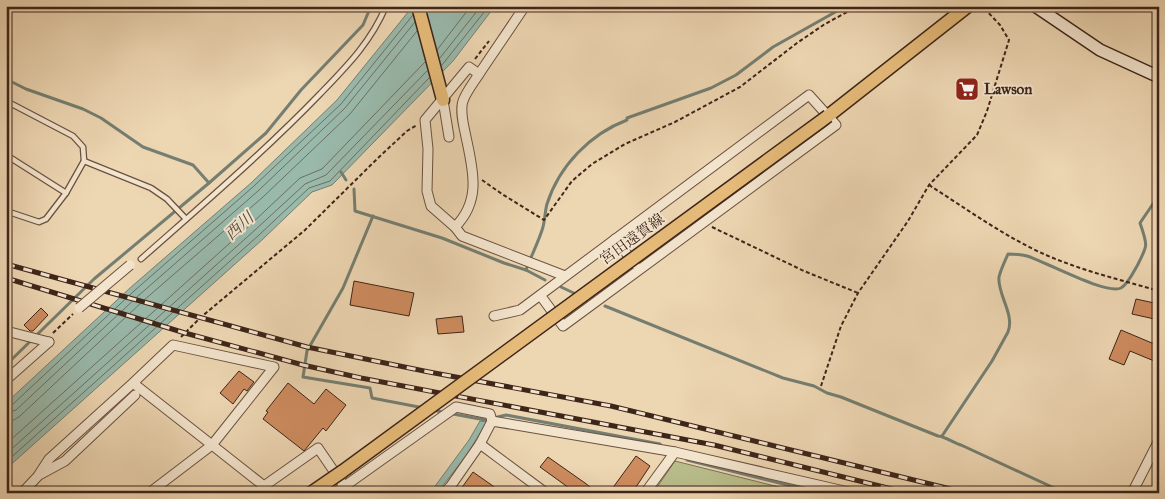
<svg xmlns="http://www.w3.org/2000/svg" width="1165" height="499" font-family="'IM FELL Great Primer','Noto Serif JP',serif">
  <rect width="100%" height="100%" fill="#edd6b2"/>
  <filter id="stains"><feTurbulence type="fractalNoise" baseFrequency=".004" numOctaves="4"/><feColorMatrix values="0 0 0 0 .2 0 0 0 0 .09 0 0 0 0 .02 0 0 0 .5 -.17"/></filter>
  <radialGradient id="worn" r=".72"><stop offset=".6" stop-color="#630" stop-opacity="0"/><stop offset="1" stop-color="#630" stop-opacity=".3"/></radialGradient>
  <!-- green -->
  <polygon fill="#b9bd8c" stroke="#7c7153" points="675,461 803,493 653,493"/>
  <!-- water -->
  <g fill="#99b9ab" stroke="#757e71">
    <polygon points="413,6 495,6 453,61 332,185 312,192 263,239 6,469 6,403 130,288 251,183 337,100"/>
    <polygon points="480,421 487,422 466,456 437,493 430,493 469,440"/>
  </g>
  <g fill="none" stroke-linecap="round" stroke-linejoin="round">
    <!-- shore -->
    <g stroke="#6c6f62" stroke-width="1">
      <polyline points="437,50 471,6"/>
      <polyline points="440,58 481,6"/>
      <polyline points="442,65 489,6"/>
      <polyline points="6,407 12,405 134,291 254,186 341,104 413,15"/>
      <polyline points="6,413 16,410 138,296 258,191 345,108 415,22"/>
      <polyline points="6,421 14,420 20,416 143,301 263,197 350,114 417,31"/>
      <polyline points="6,444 250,225 300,178 322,169 425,62"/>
      <polyline points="6,454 255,230 305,184 326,175 427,71"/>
      <polyline points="6,462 259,235 309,188 330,181 429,78"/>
    </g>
    <!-- stream -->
    <g stroke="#757e71" stroke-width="3">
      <polyline points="1147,6 1159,8"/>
      <polyline points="6,79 26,89 83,109 101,118 143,147 193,165 209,183 266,133 301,90 363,25 371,6"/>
      <polyline points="341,172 346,180"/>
      <polyline points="354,189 355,211 442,238 504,263 526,270 545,280"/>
      <polyline points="373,216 343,288 307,351 303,377 370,388 372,398 424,408"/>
      <path d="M526 270C531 256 539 241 543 227 545 219 545 211 547 204 559 166 590 134 627 120V118L711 88 736 75 773 47 846 6"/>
      <polyline points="561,287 578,295"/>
      <path d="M605 306 783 378 814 386 827 393 841 397 938 436C944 436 954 443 961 445L1065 493"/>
      <polyline points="6,365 94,279 209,183"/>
      <polyline points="432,410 485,420 506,415 660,444"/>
      <path d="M942 436 992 361 1008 332C1015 314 997 294 999 277 1001 269 1005 261 1008 254 1014 254 1021 254 1027 256 1046 262 1106 295 1121 288 1128 284 1133 273 1137 266 1148 245 1148 246 1140 223L1159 195"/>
      <polyline points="687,460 820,493"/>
    </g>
  </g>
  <!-- building -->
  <g fill="#ce8c5f" stroke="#3e251a">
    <polygon points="354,281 414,293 409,316 350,305"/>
    <polygon points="1136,299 1159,304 1159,320 1132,314"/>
    <polygon points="41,308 48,315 33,331 30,331 24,325"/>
    <polygon points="462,316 464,332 438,334 436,319"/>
    <polygon points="1121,330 1159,346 1159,363 1130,351 1124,365 1109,359"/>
    <polygon points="239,371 254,382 247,391 244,389 233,404 220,393"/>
    <polygon points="288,383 314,404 326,389 346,405 326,431 323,428 304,451 263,419 268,412 266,411"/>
    <polygon points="636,456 650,466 636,487 640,490 639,493 609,493"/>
    <polygon points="548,457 585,483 598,493 576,493 540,467"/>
    <polygon points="473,472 493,486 502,493 458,493"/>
  </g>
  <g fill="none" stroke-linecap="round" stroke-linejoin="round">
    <!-- lane casing -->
    <g stroke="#6a5140" stroke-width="7">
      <g id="lane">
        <polyline points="6,101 73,136 83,147 84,161 66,193 46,219 39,222 6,211"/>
        <polyline points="6,155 66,193"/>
        <polyline points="84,161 151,188 167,199 186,219"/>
        <path d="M141 259C202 205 264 152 320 94 347 66 371 42 386 6"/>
      </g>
    </g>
    <!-- street casing -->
    <g stroke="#6a5140" stroke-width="11">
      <g id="street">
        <path d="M469 67 479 74C474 82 466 92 463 101 460 110 463 123 465 132 472 167 483 199 455 227L431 206 427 191 428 149 425 120Z"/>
        <polyline points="479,74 525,6"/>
        <polyline points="443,100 449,137"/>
        <polyline points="455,227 462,236 565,276"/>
        <polyline points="615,239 635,264"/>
        <polyline points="494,316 520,310 809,95 836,125 563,326 540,295"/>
        <polyline points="6,331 49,342"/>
        <polyline points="6,380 49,342"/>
        <polyline points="480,444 546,493"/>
        <polyline points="41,474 65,461 135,395"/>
        <polyline points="22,493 38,476 49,459 133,383 173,345 274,367 212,445 133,383"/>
        <polyline points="149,493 212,445 264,486 318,448 344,486"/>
        <polyline points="335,493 456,407 490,414 492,421"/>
        <polyline points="444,493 450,487 480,444 492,421 675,452 853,493"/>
        <polyline points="645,493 675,452"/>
        <polyline points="1132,493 1159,440"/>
      </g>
    </g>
    <!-- secondary casing -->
    <g stroke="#3e251a" stroke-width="14">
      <polyline id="secondary" points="1035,6 1100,50 1159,77"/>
    </g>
    <!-- primary casing -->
    <g stroke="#3e251a" stroke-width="15">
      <g id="primary">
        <polyline points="418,6 443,100"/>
        <polyline points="828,116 968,6"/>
      </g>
    </g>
    <!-- path -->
    <g stroke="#3e251a" stroke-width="2" stroke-dasharray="4 2.5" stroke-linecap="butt">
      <polyline points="475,59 489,41"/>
      <polyline points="482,180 502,194 544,220 572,181 592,164 625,144 675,122 740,87 797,43 825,24 858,6"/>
      <path d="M929 185C965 208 1007 238 1046 255 1083 271 1121 280 1159 291"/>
      <polyline points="712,227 804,271 858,293"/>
      <polyline points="53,333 73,314"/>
      <polyline points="181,337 200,318 305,230 379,157 407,131 417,125"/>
      <polyline points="821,386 841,326 858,293 908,221 929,185 977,135 987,111 1009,40 1000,25 982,6"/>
    </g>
    <!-- lane -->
    <use href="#lane" stroke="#f3e4cd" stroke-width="4.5"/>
    <!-- street -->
    <use href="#street" stroke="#f3e4cd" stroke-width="9"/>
    <!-- secondary -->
    <use href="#secondary" stroke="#f3e4cd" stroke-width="11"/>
    <!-- primary -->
    <use href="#primary" stroke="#e6bb79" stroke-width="12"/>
    <!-- rail casing -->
    <g stroke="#3e251a" stroke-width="5">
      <g id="rail">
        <polyline points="6,264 307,347 429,372 611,406 967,493"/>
        <polyline points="6,278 185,333 303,365 361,378 714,445 908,493"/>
      </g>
    </g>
    <!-- rail -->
    <use href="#rail" stroke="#f3e4cd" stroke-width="3" stroke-dasharray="9" stroke-linecap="butt"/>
    <!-- street-bridge casing -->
    <g stroke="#6a5140" stroke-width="11" stroke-linecap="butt">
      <polyline id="street-bridge" points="79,308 130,265"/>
    </g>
    <!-- primary-bridge casing -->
    <g stroke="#3e251a" stroke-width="15" stroke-linecap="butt">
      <polyline id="primary-bridge" points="311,493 343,471 828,116"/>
    </g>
    <!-- street-bridge -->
    <use href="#street-bridge" stroke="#f3e4cd" stroke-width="9"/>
    <!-- primary-bridge -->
    <use href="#primary-bridge" stroke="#e6bb79" stroke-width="12"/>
  </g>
  <!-- icons -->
  <defs>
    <g id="supermarket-square" transform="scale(1.25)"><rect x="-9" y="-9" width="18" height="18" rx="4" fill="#8f2418" stroke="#f3e4cd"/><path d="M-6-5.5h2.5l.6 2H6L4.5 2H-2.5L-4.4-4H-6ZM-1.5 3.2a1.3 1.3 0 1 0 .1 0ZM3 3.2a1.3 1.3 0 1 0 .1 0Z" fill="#fff"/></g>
  </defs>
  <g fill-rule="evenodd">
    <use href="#supermarket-square" x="967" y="89"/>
  </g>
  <g text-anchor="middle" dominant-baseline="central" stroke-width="4" stroke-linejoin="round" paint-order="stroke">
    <!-- poi labels -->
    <g font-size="15" font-weight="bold" fill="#3e251a" stroke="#f3e4cd" text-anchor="start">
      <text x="984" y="89">Lawson</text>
    </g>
    <!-- street labels -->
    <g font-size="15" fill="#3e251a" stroke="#f3e4cd">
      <text transform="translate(632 239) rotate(-36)">宮田遠賀線</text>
    </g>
    <!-- water labels -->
    <g font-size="16" font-style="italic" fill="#554a3e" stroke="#f3e4cd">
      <text transform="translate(239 226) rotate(-42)">西川</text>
    </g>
  </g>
  <!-- margin -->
  <rect width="1165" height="499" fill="none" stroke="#edd6b2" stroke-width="25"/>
  <rect x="8" y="8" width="1150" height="484" fill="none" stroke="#3e251a" stroke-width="2.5"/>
  <rect x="12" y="12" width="1140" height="474" fill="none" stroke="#3e251a"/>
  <rect width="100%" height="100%" filter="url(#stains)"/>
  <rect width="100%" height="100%" fill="url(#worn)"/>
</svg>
